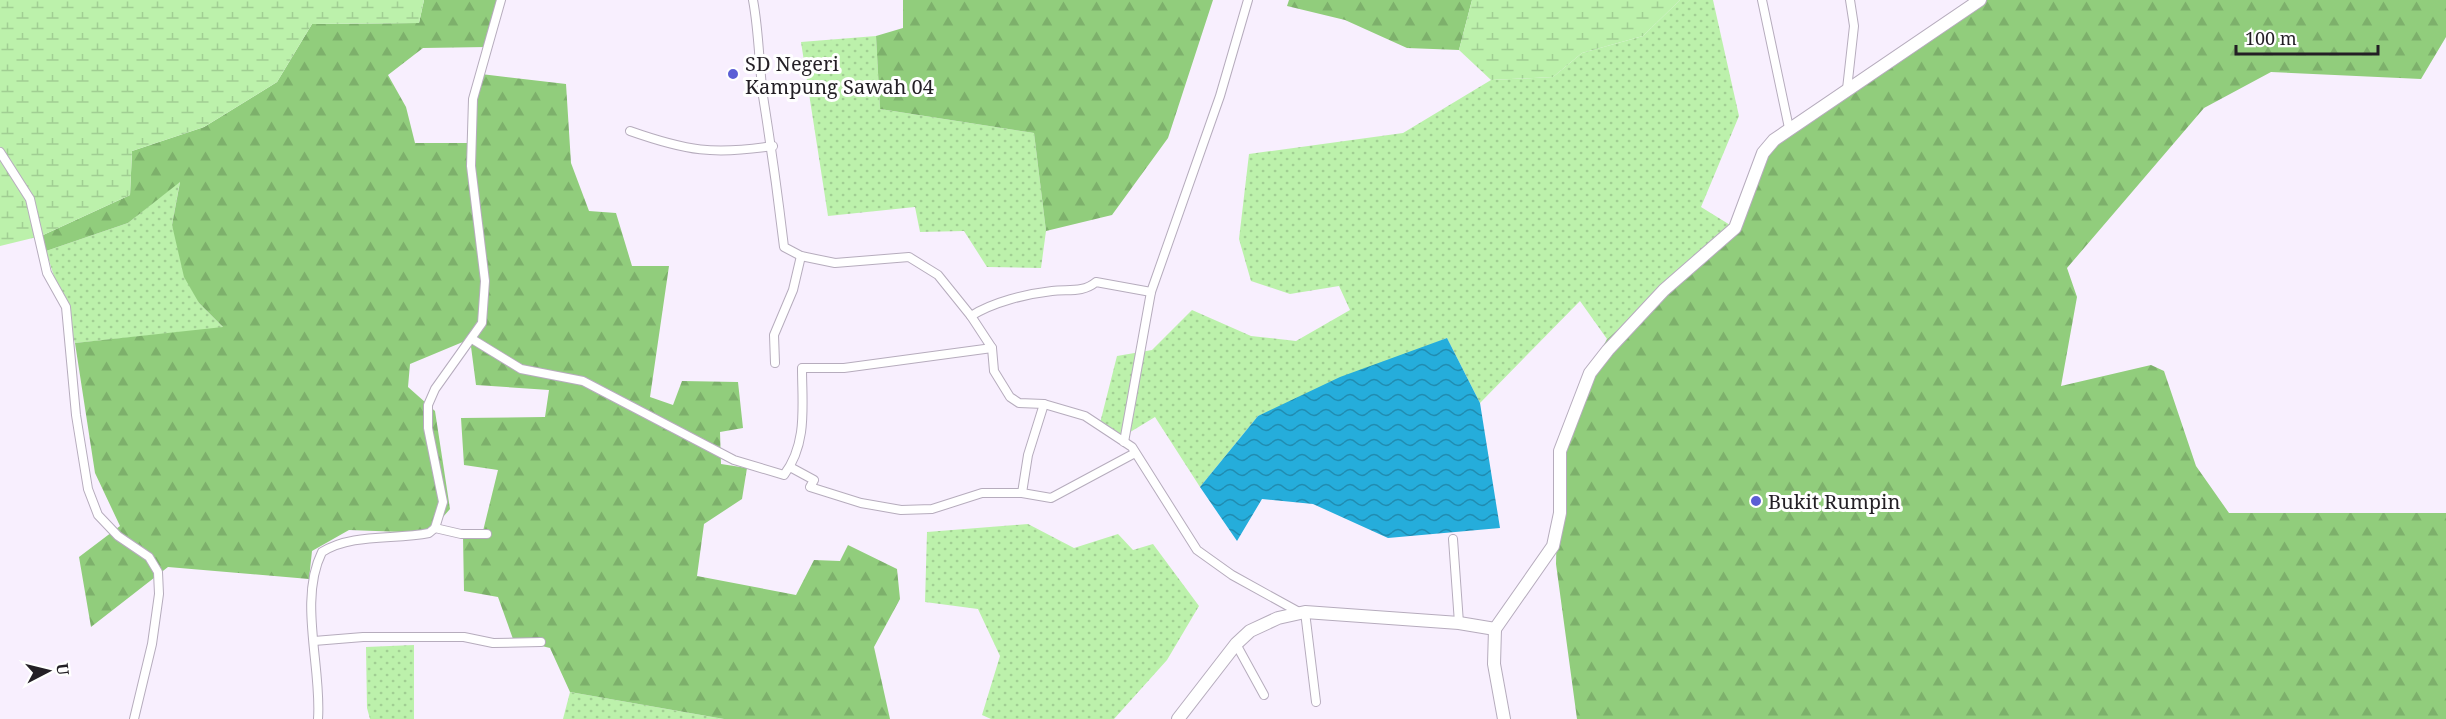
<svg xmlns="http://www.w3.org/2000/svg" width="2446" height="719" font-family="'Noto Serif',serif">
  <defs>
    <pattern id="grass-dots" width="8" height="8" patternUnits="userSpaceOnUse" patternTransform="scale(1.5)"><rect width="8" height="8" fill="#bcf1ab"/><path d="M2 2h.1M6 6h.1" fill="none" stroke="#a1ce93" stroke-width="1.8" stroke-linecap="round"/></pattern>
    <pattern id="forest-firs" width="22" height="20" patternUnits="userSpaceOnUse" patternTransform="scale(1.5)"><rect width="22" height="20" fill="#91cd7c"/><path d="M5 1l3.5 6h-7zM16 11l3.5 6h-7z" fill="#7db06b"/></pattern>
    <pattern id="wetland-marsh" width="20" height="14" patternUnits="userSpaceOnUse" patternTransform="scale(1.5)"><rect width="20" height="14" fill="#bcf1ab"/><path d="M1 5h8M5 5V1M11 12h8M15 12V8" fill="none" stroke="#a1ce93"/></pattern>
    <pattern id="water-waves" width="16" height="10" patternUnits="userSpaceOnUse" patternTransform="scale(1.5)"><rect width="16" height="10" fill="#25addb"/><path d="M0 5q4-4 8 0t8 0" fill="none" stroke="#208cb1"/></pattern>
  </defs>
  <rect width="100%" height="100%" fill="#f8effe"/>
  <!-- grass -->
  <g fill="url(#grass-dots)">
    <polygon points="1680,0 1713,0 1739,116 1701,207 1735,228 1607,339 1580,301 1480,403 1447,338 1258,416 1200,487 1155,417 1122,437 1100,423 1117,356 1152,350 1192,310 1251,336 1296,341 1350,310 1339,286 1290,294 1251,281 1239,239 1249,154 1403,133 1491,80 1553,77 1582,53 1643,36"/>
    <polygon points="876,36 880,109 1034,133 1046,231 1041,268 987,267 964,231 920,232 915,207 828,216 801,42"/>
    <polygon points="180,181 172,225 199,303 224,328 75,343 46,251 128,223"/>
    <polygon points="1028,524 1074,548 1118,534 1133,550 1153,544 1199,606 1167,660 1114,719 991,719 982,715 1000,656 978,609 925,602 927,532"/>
    <polygon points="414,645 414,719 370,719 367,708 366,647"/>
    <polygon points="570,692 724,719 563,719"/>
  </g>
  <!-- forest -->
  <g fill="url(#forest-firs)">
    <polygon points="424,0 504,0 487,47 423,48 388,75 406,107 415,143 471,143 473,96 481,74 566,84 571,163 589,211 616,213 632,266 669,266 650,397 673,405 682,381 738,382 743,428 720,432 721,464 747,468 742,499 704,524 697,576 796,595 814,560 840,561 848,545 897,569 900,599 874,647 890,719 724,719 570,692 550,648 513,639 498,597 464,591 463,536 483,531 498,470 464,465 461,418 545,417 549,390 476,385 470,339 410,364 408,387 435,411 450,509 429,533 349,530 312,551 309,579 168,567 91,627 79,557 120,526 95,473 75,343 223,327 199,303 184,277 172,225 180,182 128,223 46,251 41,236 130,195 132,151 204,127 277,82 312,24 419,23"/>
    <polygon points="903,0 1213,0 1168,138 1112,215 1046,231 1034,133 880,109 876,36 903,28"/>
    <polygon points="1289,0 1472,0 1459,50 1407,48 1345,20 1287,6"/>
    <polygon points="1984,0 2446,0 2446,37 2421,79 2271,72 2204,108 2067,268 2077,297 2061,386 2151,365 2164,371 2196,466 2229,513 2446,513 2446,719 1577,719 1556,564 1558,479 1568,413 1607,339 1735,228 1757,171 1782,133"/>
  </g>
  <!-- wetland -->
  <g fill="url(#wetland-marsh)">
    <polygon points="0,0 424,0 419,23 312,24 277,82 204,127 132,151 130,195 41,236 0,246"/>
    <polygon points="1472,0 1680,0 1643,36 1582,53 1553,77 1491,80 1459,50"/>
  </g>
  <!-- water -->
  <polygon fill="url(#water-waves)" points="1447,338 1480,403 1500,528 1388,538 1313,504 1262,499 1237,541 1200,487 1258,416 1340,377"/>
  <g fill="none" stroke-linecap="round" stroke-linejoin="round">
    <!-- street casing -->
    <g stroke="#b6acbd" stroke-width="10">
      <g id="street">
        <path d="M753 0C759 32 759 64 763 96 771 146 778 196 784 247L801 256 835 263 909 257 938 275 971 316 992 348 994 371 1010 397 1019 403 1044 404 1085 416 1132 447 1197 550 1232 575 1299 612"/>
        <polyline points="1762,0 1789,128"/>
        <polyline points="1847,89 1854,26 1850,0"/>
        <path d="M630 131C687 151 713 155 773 146"/>
        <polyline points="0,152 30,199 47,273 66,307 76,415 88,489 98,515 118,536 149,557 158,572 159,594 152,644 134,719"/>
        <path d="M971 316C993 302 1026 294 1052 291 1068 289 1083 293 1096 282L1151 292"/>
        <path d="M472 339 521 369 583 381 734 460 784 475C808 443 802 405 802 368H844L992 348"/>
        <polyline points="775,363 774,335 793,290 801,256"/>
        <polyline points="1124,442 1151,292 1220,96 1248,0"/>
        <polyline points="790,467 814,480 810,487 861,503 901,510 932,509 982,493 1022,493 1051,498 1135,453"/>
        <polyline points="1022,493 1028,455 1044,404"/>
        <polyline points="435,528 461,534 487,534"/>
        <polyline points="1453,539 1459,623"/>
        <polyline points="1305,612 1316,702"/>
        <polyline points="314,641 363,637 464,637 493,643 541,642"/>
        <polyline points="1236,644 1264,695"/>
        <path d="M318 719C322 668 298 600 322 552 352 533 394 540 429 533L435 528 443 502 428 428V405L435 389 482 323 485 281 471 166 473 99 501 0"/>
      </g>
    </g>
    <!-- secondary casing -->
    <g stroke="#b6acbd" stroke-width="14">
      <g id="secondary">
        <polyline points="1495,629 1553,546 1560,513 1560,451 1590,373 1608,350 1664,290 1735,228 1763,153 1774,140 1980,0"/>
        <polyline points="1495,629 1494,664 1504,719"/>
        <polyline points="1178,719 1236,644 1250,631 1278,618 1305,612 1459,623 1495,629"/>
      </g>
    </g>
    <!-- street -->
    <use href="#street" stroke="#fff" stroke-width="8"/>
    <!-- secondary -->
    <use href="#secondary" stroke="#fff" stroke-width="12"/>
  </g>
  <!-- markers -->
  <g fill="#5b5ed5" stroke="#fff" stroke-width="2">
    <circle cx="733" cy="74" r="6"/>
    <circle cx="1756" cy="501" r="6"/>
  </g>
  <g text-anchor="middle" dominant-baseline="central" stroke-width="6" stroke-linejoin="round" paint-order="stroke">
    <!-- poi labels -->
    <g font-size="20" fill="#231f25" stroke="#fff" text-anchor="start">
      <text x="745" y="63">SD Negeri<tspan x="745" dy="23">Kampung Sawah 04</tspan></text>
      <text x="1768" y="501">Bukit Rumpin</text>
    </g>
  </g>
  <!-- north arrow -->
  <g transform="translate(48 671) rotate(83)" stroke="#ffffff" stroke-width="4.5" paint-order="stroke">
  <path d="M0-4.5L10 22L0 15L-10 22Z" fill="#231f25"/>
  <text y="-9" font-size="16" font-weight="bold" text-anchor="middle" fill="#231f25">U</text>
  </g>
  <!-- scale -->
  <path d="M2236 45v9h142v-9" fill="none" stroke="#231f25" stroke-width="3"/>
  <text x="2245" y="45" font-size="18" fill="#231f25" stroke="#ffffff" stroke-width="4.5" paint-order="stroke">100 m</text>
</svg>
